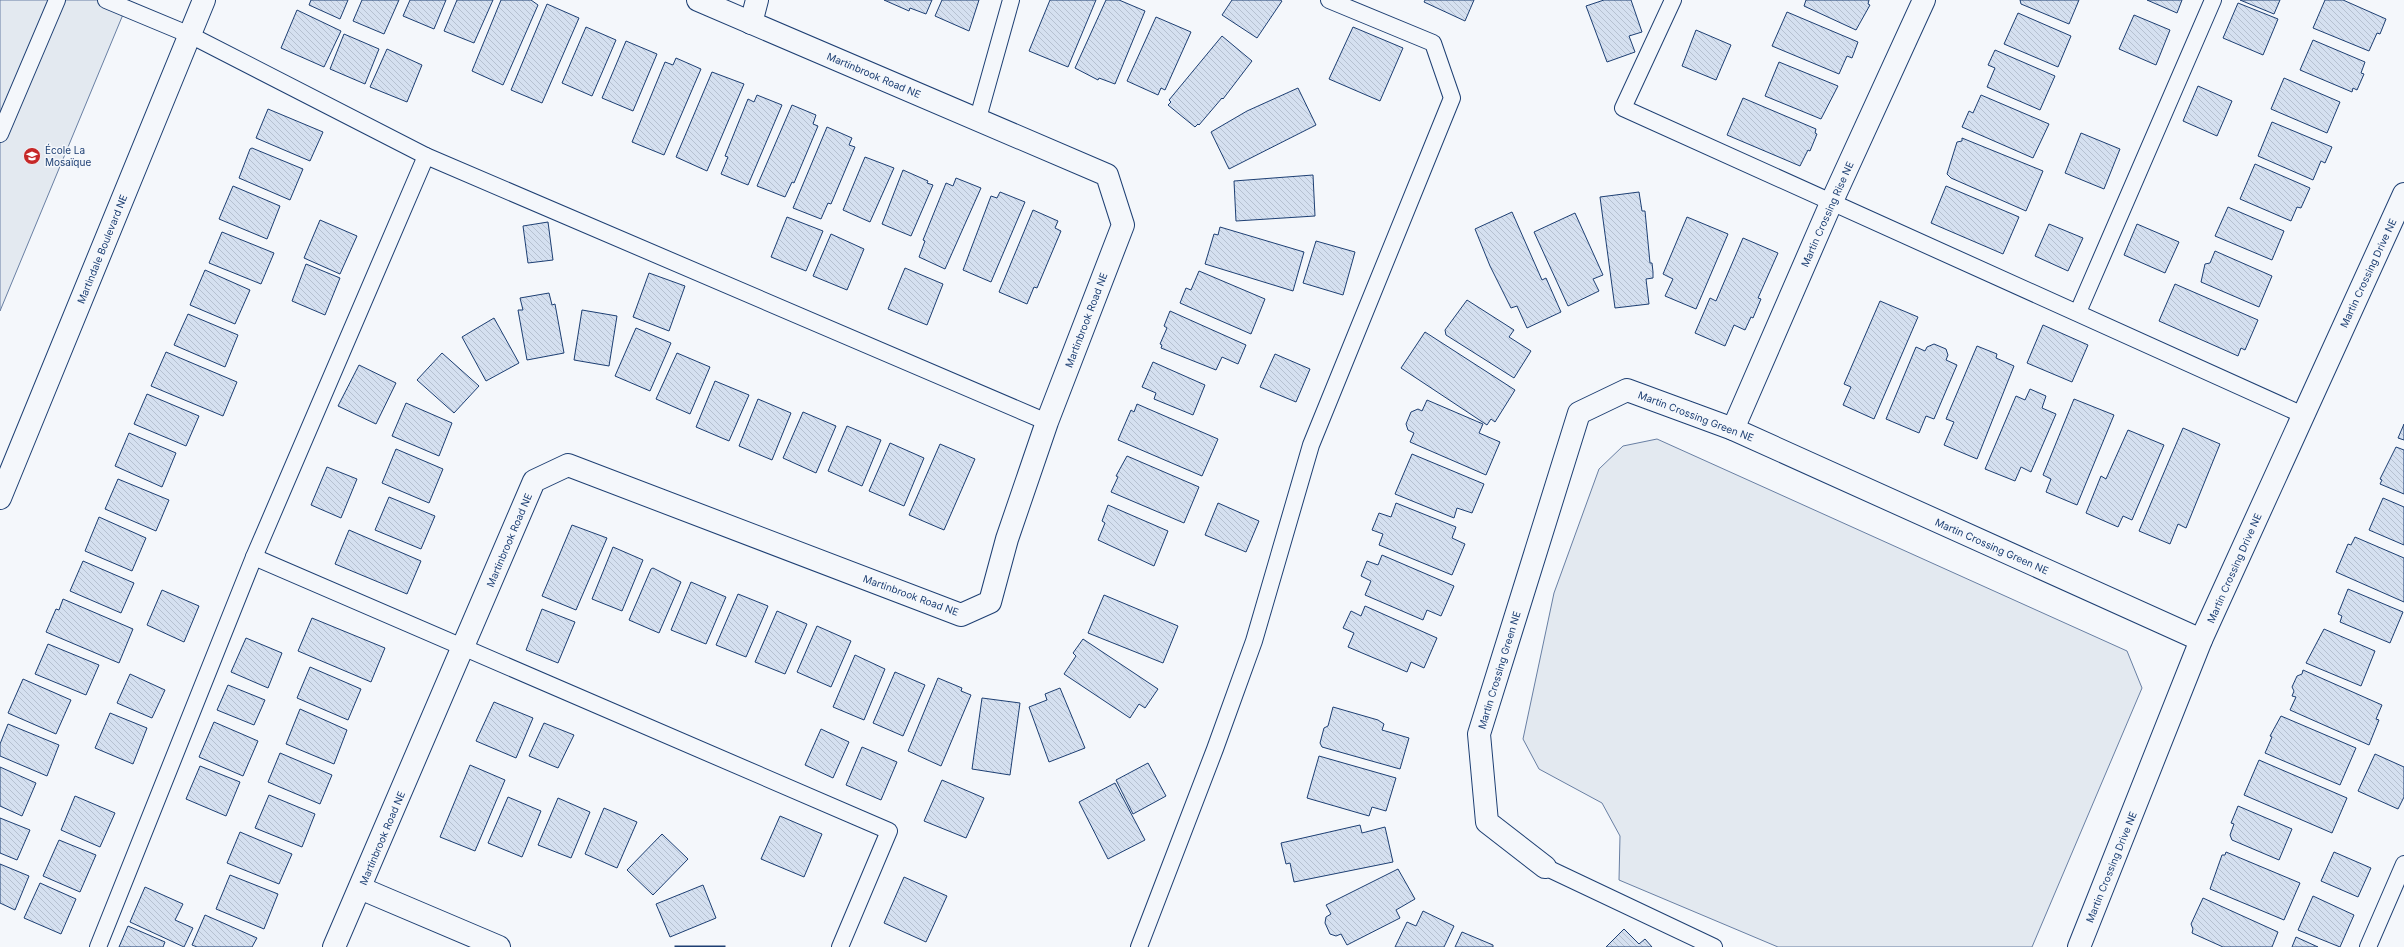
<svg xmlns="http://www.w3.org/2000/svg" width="2404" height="947" font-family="Inter,sans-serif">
  <defs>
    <pattern id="building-back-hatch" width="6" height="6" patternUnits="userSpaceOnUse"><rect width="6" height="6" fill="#d5e0f0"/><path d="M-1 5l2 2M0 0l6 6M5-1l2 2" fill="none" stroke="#b6c1d1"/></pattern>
  </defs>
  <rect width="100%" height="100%" fill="#f4f7fb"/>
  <!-- green -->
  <g fill="#e3e9f0" stroke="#687fa3">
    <polygon points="0,0 129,0 0,311"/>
    <polygon points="1657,439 2127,651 2142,688 2032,947 1778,947 1619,880 1620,836 1602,803 1539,769 1523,739 1554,593 1599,469 1623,446"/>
  </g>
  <!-- building -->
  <g fill="url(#building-back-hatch)" stroke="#1d3f73">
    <polygon points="311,0 348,0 340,19 309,5"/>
    <polygon points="362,0 399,0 384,34 353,21"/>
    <polygon points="410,0 446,0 434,29 403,16"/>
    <polygon points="457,0 493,0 474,43 444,31"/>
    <polygon points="501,0 531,0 538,5 503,85 472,71"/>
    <polygon points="884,0 932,0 926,14 910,8 909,11"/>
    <polygon points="942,0 979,0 969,31 935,16"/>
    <polygon points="1050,0 1096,0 1068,67 1029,51"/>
    <polygon points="1106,0 1119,0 1145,11 1115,84 1099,78 1098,80 1075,68"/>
    <polygon points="1232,0 1280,0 1282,1 1257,38 1222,15"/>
    <polygon points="1425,0 1474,0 1465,21 1424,2"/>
    <polygon points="1604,0 1631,0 1642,32 1629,36 1635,52 1607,62 1586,6"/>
    <polygon points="1806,0 1869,0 1868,4 1870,5 1856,30 1804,6"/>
    <polygon points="2020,0 2079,0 2069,24 2021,4"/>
    <polygon points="2147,0 2182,0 2177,13"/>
    <polygon points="2240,0 2280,0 2274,14"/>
    <polygon points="2325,0 2343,0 2386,19 2380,34 2377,33 2369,51 2313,28"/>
    <polygon points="2238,3 2278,19 2263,55 2223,38"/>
    <polygon points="547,4 579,18 542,103 511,90"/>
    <polygon points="297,10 341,31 324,67 281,48"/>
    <polygon points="1787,12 1858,42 1852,58 1847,56 1839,74 1772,46"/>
    <polygon points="2018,13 2071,36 2058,67 2004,44"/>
    <polygon points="2134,15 2170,30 2156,65 2119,49"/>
    <polygon points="1156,17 1191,32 1165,90 1161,88 1158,95 1127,81"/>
    <polygon points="586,27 616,40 592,96 562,83"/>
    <polygon points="1353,27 1403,48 1380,101 1329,79"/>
    <polygon points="1696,30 1731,45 1716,80 1682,66"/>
    <polygon points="344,34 379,49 365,84 330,69"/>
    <polygon points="1222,36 1252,61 1223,99 1222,98 1199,125 1198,124 1195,127 1168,105 1171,102 1169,100"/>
    <polygon points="2313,40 2365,62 2361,73 2364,74 2357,90 2353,88 2352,92 2300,70"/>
    <polygon points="626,41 657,54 633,111 602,98"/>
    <polygon points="387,49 422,65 407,102 370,87"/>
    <polygon points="1995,50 2055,76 2040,110 1987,87 1995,68 1988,65"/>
    <polygon points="676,58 701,69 664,155 632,142 665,62 673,65"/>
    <polygon points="1779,62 1838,86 1821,119 1765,96"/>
    <polygon points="712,72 744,84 707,171 676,157"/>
    <polygon points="2284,78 2340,102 2327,133 2271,109"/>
    <polygon points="2198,86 2232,101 2217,136 2183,121"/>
    <polygon points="1298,88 1316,125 1229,169 1211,132 1247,111"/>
    <polygon points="757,95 782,105 748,185 721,174 728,157 725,156 748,99 754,102"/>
    <polygon points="1981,95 2049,124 2033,158 1962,127 1969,111 1973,113"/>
    <polygon points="1743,98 1816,129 1815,133 1817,134 1810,151 1808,150 1800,166 1727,135"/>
    <polygon points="792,105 816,115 813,124 818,126 794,183 792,182 785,197 757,186"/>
    <polygon points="268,109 323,132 310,161 256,138"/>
    <polygon points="2272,122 2332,147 2325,163 2321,161 2313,180 2258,156"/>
    <polygon points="827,127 852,138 849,145 855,147 831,204 828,203 821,219 793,208"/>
    <polygon points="2081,133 2120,149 2104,189 2065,173"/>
    <polygon points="1962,138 2043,171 2026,211 1951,178 1947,174 1957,142 1962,141"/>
    <polygon points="252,148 303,169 290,200 239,178 250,149"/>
    <polygon points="865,157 894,168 870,222 843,210"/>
    <polygon points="2255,164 2310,188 2301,208 2297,207 2291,221 2240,199"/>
    <polygon points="903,170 928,181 927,183 933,185 911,236 882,224"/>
    <polygon points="1313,175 1315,216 1236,221 1234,181"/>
    <polygon points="956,178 981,188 945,269 919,257 925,241 923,240 946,183 953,186"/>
    <polygon points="233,186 280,206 267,239 219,219"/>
    <polygon points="1946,186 2019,217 2003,254 1931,223"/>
    <polygon points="1000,192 1025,202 991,282 963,270 991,196 997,198"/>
    <polygon points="1639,192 1642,211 1645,211 1650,263 1652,263 1653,272 1653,278 1646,279 1649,304 1615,308 1600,197"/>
    <polygon points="2228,207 2284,231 2272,260 2215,236"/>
    <polygon points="1033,210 1058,221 1055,228 1061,231 1037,288 1034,287 1027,304 999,292"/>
    <polygon points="1512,212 1542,280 1546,278 1561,312 1527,328 1517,306 1511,308 1490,266 1475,229"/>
    <polygon points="1575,213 1603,275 1593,279 1599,291 1568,306 1534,232"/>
    <polygon points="787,217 823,231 806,271 771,257"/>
    <polygon points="1687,217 1728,234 1696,309 1665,296 1673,279 1663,274"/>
    <polygon points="320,220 357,236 340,274 304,258"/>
    <polygon points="548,222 553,260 528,263 523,226"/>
    <polygon points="2049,224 2083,238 2068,271 2035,256"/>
    <polygon points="2137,224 2179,242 2165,273 2124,255"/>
    <polygon points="1220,227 1304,252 1293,291 1205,264 1214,234 1218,235"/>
    <polygon points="222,232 274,253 261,284 209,263"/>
    <polygon points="831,234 864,249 847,290 813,276"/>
    <polygon points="1743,238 1778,253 1758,298 1761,299 1753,318 1751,317 1745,330 1734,325 1725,346 1695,333 1710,298 1716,301"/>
    <polygon points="1316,241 1355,252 1343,295 1303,283"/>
    <polygon points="2215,251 2272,276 2259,307 2201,282 2205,264 2210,263"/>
    <polygon points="306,264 340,278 325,315 292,301"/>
    <polygon points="905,268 943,284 927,325 888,309"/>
    <polygon points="205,270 250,290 235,324 190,305"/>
    <polygon points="1199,271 1265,299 1251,334 1180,303 1186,288 1191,290"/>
    <polygon points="649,273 685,286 669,331 633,317"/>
    <polygon points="2175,284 2258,320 2245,350 2241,348 2238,356 2159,321"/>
    <polygon points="549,293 552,305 555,304 564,353 527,360 518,310 523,310 520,298"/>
    <polygon points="1467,300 1514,330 1509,337 1531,351 1514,378 1446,335 1445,330"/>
    <polygon points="1880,301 1918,317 1874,419 1843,405 1851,387 1844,384"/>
    <polygon points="582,310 617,316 609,366 574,360"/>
    <polygon points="1170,311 1246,345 1238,364 1222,357 1216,370 1161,348 1162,345 1160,344 1167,328 1164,326"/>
    <polygon points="188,314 238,335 225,367 174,345"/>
    <polygon points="494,318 519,363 486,381 462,337"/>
    <polygon points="2043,325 2088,345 2072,382 2027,363"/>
    <polygon points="636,328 671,343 650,391 615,376"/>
    <polygon points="1425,332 1515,390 1495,422 1491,419 1487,425 1401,368"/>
    <polygon points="1934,344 1946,349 1948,355 1946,360 1957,365 1934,419 1926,416 1919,433 1886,419 1916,347 1925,351 1927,347"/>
    <polygon points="1977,346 1997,354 1996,358 2014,366 1977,459 1944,445 1954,422 1946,419"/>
    <polygon points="166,352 237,382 223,416 151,386"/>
    <polygon points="442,353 479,386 454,413 417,380"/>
    <polygon points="677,353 710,367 690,414 656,399"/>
    <polygon points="1275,354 1310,369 1296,402 1260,387"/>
    <polygon points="1153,362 1205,385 1193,415 1154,399 1156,393 1142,387"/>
    <polygon points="359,365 396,383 376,424 338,406"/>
    <polygon points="715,381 749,395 729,441 696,427"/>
    <polygon points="2030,389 2046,396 2042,408 2056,414 2031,472 2021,467 2015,481 1985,469 2016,396 2025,400"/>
    <polygon points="147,394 199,416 186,446 134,424"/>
    <polygon points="758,399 791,413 772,460 739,446"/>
    <polygon points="2074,399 2114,415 2077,505 2046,492 2051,479 2043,475"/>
    <polygon points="1427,400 1483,424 1479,433 1500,442 1486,475 1410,442 1414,433 1408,430 1406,424 1411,412 1418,409 1422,411"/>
    <polygon points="406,403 452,423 439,456 392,436"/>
    <polygon points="1137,404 1218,439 1202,476 1118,440 1131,410 1134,412"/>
    <polygon points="803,412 836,426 816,473 783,458"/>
    <polygon points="2404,424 2404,440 2398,438"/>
    <polygon points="847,426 881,440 862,486 828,471"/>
    <polygon points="2183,428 2220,444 2186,528 2178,524 2170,544 2139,531"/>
    <polygon points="2128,430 2164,445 2132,520 2123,516 2118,527 2086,513 2101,476 2106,479"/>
    <polygon points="129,433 176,453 162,487 115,466"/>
    <polygon points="890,443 924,458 904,506 869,491"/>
    <polygon points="940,444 975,459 944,530 909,515"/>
    <polygon points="2396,447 2404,450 2404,494 2380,484 2382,480 2380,479"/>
    <polygon points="396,449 443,469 429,503 382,483"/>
    <polygon points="1412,454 1484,484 1472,513 1457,508 1454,518 1395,494"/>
    <polygon points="1127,456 1199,487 1184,523 1111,492 1118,477 1116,476"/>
    <polygon points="327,467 357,479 341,518 311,505"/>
    <polygon points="118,479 169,500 156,531 105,509"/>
    <polygon points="389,497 435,516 421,549 375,530"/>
    <polygon points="2383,498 2404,507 2404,545 2369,530"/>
    <polygon points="1218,503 1259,521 1246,552 1205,535"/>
    <polygon points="1396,503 1456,527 1452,538 1465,544 1452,575 1379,545 1383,534 1372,530 1379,513 1391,517"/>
    <polygon points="1108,505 1168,531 1154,566 1098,540 1105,523 1102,521"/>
    <polygon points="99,517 146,538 132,571 85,551"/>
    <polygon points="572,525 607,538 576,610 542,596"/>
    <polygon points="349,530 421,561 407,594 335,564"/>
    <polygon points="2355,537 2404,558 2404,602 2336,572 2348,544 2351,545"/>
    <polygon points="613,547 643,560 622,611 592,599"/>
    <polygon points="1382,555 1454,586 1441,616 1427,610 1423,620 1365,595 1371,581 1361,576 1367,561 1378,565"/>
    <polygon points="83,561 134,583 121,613 70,591"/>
    <polygon points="653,568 681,582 659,633 629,620 651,569"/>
    <polygon points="691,582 726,597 706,644 671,630"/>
    <polygon points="2348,589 2403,612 2390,643 2340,622 2342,616 2338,614"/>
    <polygon points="162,590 199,606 184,642 147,625"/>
    <polygon points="738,594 768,606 746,657 716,645"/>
    <polygon points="1104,595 1178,626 1163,663 1088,633"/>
    <polygon points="63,599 133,629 119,663 46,632 56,609 59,610"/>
    <polygon points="1365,606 1437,638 1424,668 1411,662 1407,672 1348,647 1354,633 1343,628 1351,611 1361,616"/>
    <polygon points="542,609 575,622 558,663 526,650"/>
    <polygon points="777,611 807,624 785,674 755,662"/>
    <polygon points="312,618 385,648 371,682 298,651"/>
    <polygon points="817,626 851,641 831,687 797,672"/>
    <polygon points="2324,629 2375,651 2361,686 2306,663"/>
    <polygon points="246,638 282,653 268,688 231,672"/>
    <polygon points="1083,639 1158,689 1145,708 1139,704 1130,718 1064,674 1076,656 1073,653"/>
    <polygon points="48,644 99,665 86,695 35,674"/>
    <polygon points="855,655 885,669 864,720 833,707"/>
    <polygon points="310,667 361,689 348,720 297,698"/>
    <polygon points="2303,670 2382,705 2376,719 2379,720 2369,745 2290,710 2296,697 2292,696 2294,691 2292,687 2297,676 2302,674"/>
    <polygon points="895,672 925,685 903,736 873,723"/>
    <polygon points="130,674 165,690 152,718 117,703"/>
    <polygon points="938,678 962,688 961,691 971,695 941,766 908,751"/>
    <polygon points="23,679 71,700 56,734 8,713"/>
    <polygon points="228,685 265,700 254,725 217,710"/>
    <polygon points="1060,688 1085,748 1049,762 1029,707 1047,700 1045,694"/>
    <polygon points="982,698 1020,703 1010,775 972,769"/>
    <polygon points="494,702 533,718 516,758 476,741"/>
    <polygon points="1333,707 1378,720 1384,724 1382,730 1409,738 1400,769 1322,747 1320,743 1324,728 1328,726"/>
    <polygon points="300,709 347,730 334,764 286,744"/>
    <polygon points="110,713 147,728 133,764 95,748"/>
    <polygon points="2281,716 2356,748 2340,785 2265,753 2272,737 2270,736"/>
    <polygon points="214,722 258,741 243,776 199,757"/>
    <polygon points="544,723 574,735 558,768 529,756"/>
    <polygon points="8,724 59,745 47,776 0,756 0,744"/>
    <polygon points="821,729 849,742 833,778 805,765"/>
    <polygon points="862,747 897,762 881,800 846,785"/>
    <polygon points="280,753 332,775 320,804 268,782"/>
    <polygon points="2375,754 2404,767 2404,797 2398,809 2358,791"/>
    <polygon points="1319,756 1396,778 1386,811 1372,807 1369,816 1307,798"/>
    <polygon points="2259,760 2347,798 2332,833 2244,795"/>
    <polygon points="1148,763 1166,796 1133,814 1116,780"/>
    <polygon points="470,765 505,780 475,851 440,837"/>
    <polygon points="200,766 240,782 226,816 186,799"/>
    <polygon points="0,767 36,783 22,816 0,806"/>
    <polygon points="942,780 984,798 966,838 924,821"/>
    <polygon points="1115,783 1145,840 1108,859 1079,802"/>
    <polygon points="269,795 315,814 302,847 255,828"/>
    <polygon points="75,796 115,813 100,847 61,830"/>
    <polygon points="508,797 541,811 522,857 488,843"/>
    <polygon points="558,798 590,812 571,858 538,845"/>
    <polygon points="2238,806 2292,829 2279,860 2232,840 2230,835 2234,824 2231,823"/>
    <polygon points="604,808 637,822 617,868 585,854"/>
    <polygon points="780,816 822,834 804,877 761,859"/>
    <polygon points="0,818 30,830 17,860 0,853"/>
    <polygon points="1360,825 1362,833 1385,827 1393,862 1294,882 1290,863 1286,864 1281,843"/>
    <polygon points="240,832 292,854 279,884 227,863"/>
    <polygon points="662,834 688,859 653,895 627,870"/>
    <polygon points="59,840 96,855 80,892 43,876"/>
    <polygon points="2226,852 2300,883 2284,920 2210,889 2222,855 2225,855"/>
    <polygon points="2334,852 2371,868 2358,897 2321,881"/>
    <polygon points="0,864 29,876 15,910 0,903"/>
    <polygon points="1398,869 1415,899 1396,910 1400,918 1347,945 1341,934 1336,936 1330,934 1325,923 1326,917 1331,914 1326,905"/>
    <polygon points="230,875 278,894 264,929 216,909"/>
    <polygon points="904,877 947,896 926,942 884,923"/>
    <polygon points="40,883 76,899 61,934 24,918"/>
    <polygon points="703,885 716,918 670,937 656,904"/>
    <polygon points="145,887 183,904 175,920 193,928 184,947 130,922"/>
    <polygon points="2313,896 2354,915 2340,947 2298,930"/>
    <polygon points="2203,898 2278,932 2272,947 2223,947 2192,933 2193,929 2191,924"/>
    <polygon points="1423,911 1454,926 1444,947 1395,947 1407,922 1416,926"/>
    <polygon points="205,915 257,938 252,947 197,947 192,945"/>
    <polygon points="128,926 165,942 163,947 119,947"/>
    <polygon points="1624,929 1639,944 1645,939 1652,947 1606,947"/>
    <polygon points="1462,932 1493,945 1493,947 1455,947"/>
    <polygon points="2296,937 2318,947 2292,947"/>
    <rect x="675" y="946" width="50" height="1"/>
  </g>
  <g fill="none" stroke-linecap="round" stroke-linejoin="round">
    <!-- service casing -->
    <g stroke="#1d3f73" stroke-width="18">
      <g id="service">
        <polyline points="106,0 190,35 426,156 1047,422"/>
        <polyline points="1673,0 1623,108 2303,415"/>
        <polyline points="978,118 1011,0"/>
        <polyline points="0,134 57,0"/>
        <polyline points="2078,312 2213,0"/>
        <polyline points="254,557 889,831 840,947"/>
        <polyline points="1545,867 1714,947"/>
        <polyline points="98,947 254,557 426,156"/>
        <polyline points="1139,947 1215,749 1254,641 1311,445 1452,98 1433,43 1329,0"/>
        <polyline points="2368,947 2404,864"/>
      </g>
    </g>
    <!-- minor casing -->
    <g stroke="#1d3f73" stroke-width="24">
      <g id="minor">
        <polyline points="751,23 757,0"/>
        <polyline points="1733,429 1832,201 1924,0"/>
        <polyline points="1545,867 1487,822 1479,734 1579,413 1627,390 1733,429 2201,640"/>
        <polyline points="360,888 499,947"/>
        <polyline points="334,947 534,481 568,465 961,615 990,602 1007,539 1047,422 1123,225 1107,175 698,0"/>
      </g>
    </g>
    <!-- tertiary casing -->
    <g stroke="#1d3f73" stroke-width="24">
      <g id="tertiary">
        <polyline points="0,498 204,0"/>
        <polyline points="2079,947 2201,640 2404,194"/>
      </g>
    </g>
    <!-- service -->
    <use href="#service" stroke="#f4f7fb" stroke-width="16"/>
    <!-- minor -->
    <use href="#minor" stroke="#f4f7fb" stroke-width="22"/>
    <!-- tertiary -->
    <use href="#tertiary" stroke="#f4f7fb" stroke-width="22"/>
  </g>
  <!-- icons -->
  <defs>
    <g id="school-disc" transform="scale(0.9)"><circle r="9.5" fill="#c62828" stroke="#f4f7fb"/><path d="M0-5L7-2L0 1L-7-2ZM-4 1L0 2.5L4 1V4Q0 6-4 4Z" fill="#fff"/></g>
  </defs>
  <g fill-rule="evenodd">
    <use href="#school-disc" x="32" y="156"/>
  </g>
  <g text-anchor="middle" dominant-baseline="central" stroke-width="3" stroke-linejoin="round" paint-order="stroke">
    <!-- street labels -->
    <g font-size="10" fill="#1d3f73" stroke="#f4f7fb">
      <text transform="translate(874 75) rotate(23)">Martinbrook Road NE</text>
      <text transform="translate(1827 214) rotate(-66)">Martin Crossing Rise NE</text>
      <text transform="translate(102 249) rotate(-68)">Martindale Boulevard NE</text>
      <text transform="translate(2368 273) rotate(-65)">Martin Crossing Drive NE</text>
      <text transform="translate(1086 320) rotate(-69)">Martinbrook Road NE</text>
      <text transform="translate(1696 416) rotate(21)">Martin Crossing Green NE</text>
      <text transform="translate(509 540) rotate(-67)">Martinbrook Road NE</text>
      <text transform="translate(1992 546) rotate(24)">Martin Crossing Green NE</text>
      <text transform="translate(2234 568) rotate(-66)">Martin Crossing Drive NE</text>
      <text transform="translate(911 595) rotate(20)">Martinbrook Road NE</text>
      <text transform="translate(1499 670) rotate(-73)">Martin Crossing Green NE</text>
      <text transform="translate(382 838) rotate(-67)">Martinbrook Road NE</text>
      <text transform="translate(2111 867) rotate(-68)">Martin Crossing Drive NE</text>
    </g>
    <!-- poi labels -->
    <g font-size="10" fill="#1d3f73" stroke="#f4f7fb" text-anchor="start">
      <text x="45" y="150">École La<tspan x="45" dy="12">Mosaïque</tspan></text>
    </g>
  </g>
</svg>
